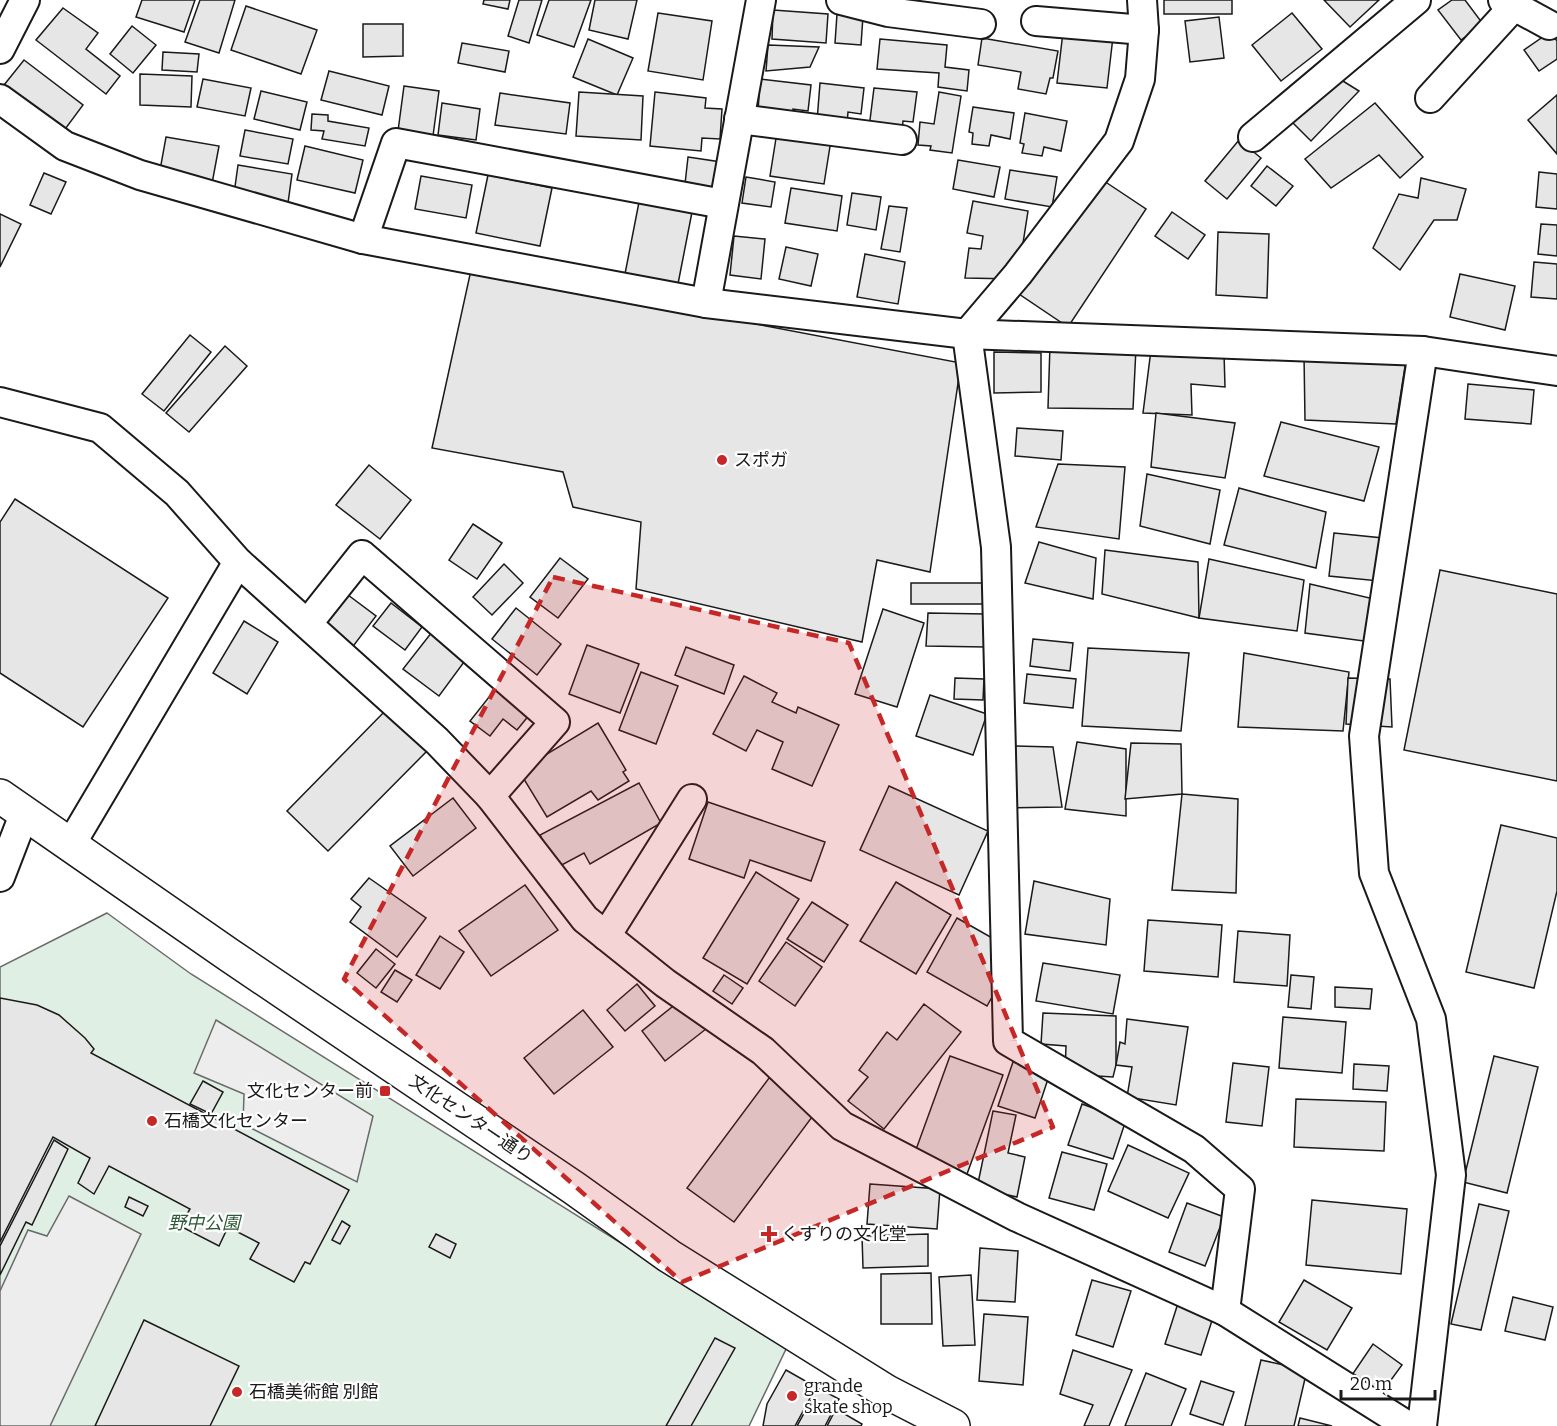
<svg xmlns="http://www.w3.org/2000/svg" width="1557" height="1426" font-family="Bitter,'Noto Sans JP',serif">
  <rect width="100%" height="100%" fill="#fff"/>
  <!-- green -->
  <polygon fill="#e0efe3" stroke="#6a6a6a" stroke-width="1.5" points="107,913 191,974 787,1347 749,1426 0,1426 0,967"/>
  <!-- parking -->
  <g fill="#ededed" stroke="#6a6a6a" stroke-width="1.5">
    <polygon points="216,1020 373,1116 357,1182 243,1124 244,1094 194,1073"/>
    <polygon points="69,1196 141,1234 50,1426 0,1426 0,1291 28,1230 47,1236"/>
  </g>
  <!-- building -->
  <g fill="#e6e6e6" stroke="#1a1a1a" stroke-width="1.5">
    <polygon points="142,0 195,0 184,32 136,17"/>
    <polygon points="200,0 235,0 219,53 185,42"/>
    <polygon points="484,0 510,0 508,9 483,4"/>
    <polygon points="519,0 542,0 529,43 508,36"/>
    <polygon points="549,0 591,0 574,47 537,35"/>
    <polygon points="595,0 637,0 628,39 589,30"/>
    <rect x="1164" y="0" width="68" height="14"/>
    <polygon points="1324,0 1379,0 1350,27"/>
    <polygon points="1452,0 1465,0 1483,24 1461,40 1438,10"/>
    <polygon points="246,6 317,30 301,74 231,50"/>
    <polygon points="63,8 98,33 86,49 120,76 106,94 36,40"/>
    <polygon points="773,10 828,14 826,43 772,39"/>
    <polygon points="658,13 712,21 703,80 648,71"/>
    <polygon points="1292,13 1322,49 1281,81 1252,45"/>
    <polygon points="837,14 863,16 861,45 835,43"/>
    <polygon points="1219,17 1224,58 1190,62 1185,21"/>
    <polygon points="363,24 403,24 403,56 363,57"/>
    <polygon points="132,26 156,45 133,73 110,54"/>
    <polygon points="1063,32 1113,37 1107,88 1057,83"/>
    <polygon points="1550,32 1557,41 1557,59 1539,71 1524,50"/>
    <polygon points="982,38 1058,51 1053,78 1050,78 1046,94 1018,89 1021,72 978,65"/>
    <polygon points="588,39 633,58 617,95 573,77"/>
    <polygon points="880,39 947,45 945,67 969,70 967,91 938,87 939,73 877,69"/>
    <polygon points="462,43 509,51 505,72 458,63"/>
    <polygon points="768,45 819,47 810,67 766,71"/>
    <polygon points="163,52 199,54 197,72 162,70"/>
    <polygon points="24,60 83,105 60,136 0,90"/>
    <polygon points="329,71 389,86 382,115 321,100"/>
    <polygon points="1330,73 1359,91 1311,141 1288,118"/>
    <polygon points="140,74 192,76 191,107 140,105"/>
    <polygon points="203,79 251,88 245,116 197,107"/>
    <polygon points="760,79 811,85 808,111 793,109 793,116 758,112"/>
    <polygon points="820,83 864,88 861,114 848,112 847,124 817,121"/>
    <polygon points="404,86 439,91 433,136 398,131"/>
    <polygon points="874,88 917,92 913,122 903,121 902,131 869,128"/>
    <polygon points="261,91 307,102 300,130 254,119"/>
    <polygon points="579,92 643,96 641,140 576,136"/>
    <polygon points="655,92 706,98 705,108 722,109 720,139 702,138 701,151 650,146"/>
    <polygon points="939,92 961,96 952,153 930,150 931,146 918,145 920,122 934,124"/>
    <polygon points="500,93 570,103 566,134 495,125"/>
    <polygon points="1557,95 1557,154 1528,120"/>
    <polygon points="442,103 480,109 476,140 438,135"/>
    <polygon points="1375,103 1423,157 1400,178 1379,155 1331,188 1305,159"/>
    <polygon points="973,107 1014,113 1010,139 991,135 989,146 972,144 973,133 969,132"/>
    <polygon points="1025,113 1067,121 1061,151 1044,147 1042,156 1022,153 1024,144 1020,143"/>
    <polygon points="312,114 328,115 328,121 369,128 365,146 322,139 324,131 311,130"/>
    <polygon points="245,130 293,139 288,164 240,156"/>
    <polygon points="777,132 831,140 824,184 770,176"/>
    <polygon points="166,137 219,146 211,189 158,181"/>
    <polygon points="1239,140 1261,158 1227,199 1205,181"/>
    <polygon points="305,146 363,160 355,193 297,180"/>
    <polygon points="688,157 721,162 718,188 685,184"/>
    <polygon points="958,160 1000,167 994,197 953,189"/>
    <polygon points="238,165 292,174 288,203 234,194"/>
    <polygon points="1267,166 1293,186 1276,206 1251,186"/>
    <polygon points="1010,170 1057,177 1052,207 1005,199"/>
    <polygon points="1539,172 1557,174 1557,209 1536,207"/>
    <polygon points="44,173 66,182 51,214 30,205"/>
    <polygon points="488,175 552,188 540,246 476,233"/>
    <polygon points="421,176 472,185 466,218 415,209"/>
    <polygon points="746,177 775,182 771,207 742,203"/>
    <polygon points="1098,177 1146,209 1068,327 1019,294"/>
    <polygon points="1421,178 1466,189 1457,220 1434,220 1400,270 1373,248 1399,194 1418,198"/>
    <polygon points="791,188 842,196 837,231 785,223"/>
    <polygon points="852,193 881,197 876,230 847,225"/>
    <polygon points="640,197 693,207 677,289 624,279"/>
    <polygon points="973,201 1028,211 1021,256 1015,279 965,278 969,248 981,249 983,236 967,233"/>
    <polygon points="889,206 907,208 900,252 881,249"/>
    <polygon points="1172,212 1205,235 1188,259 1155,236"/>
    <polygon points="0,214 21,224 0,267"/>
    <polygon points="1541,224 1557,225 1557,256 1538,254"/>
    <polygon points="1218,232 1269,234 1267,298 1216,295"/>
    <polygon points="734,236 765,239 761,279 730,275"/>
    <polygon points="786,247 818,254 811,286 779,279"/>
    <polygon points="865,254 905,262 898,304 857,297"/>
    <polygon points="1534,262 1557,264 1557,299 1531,297"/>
    <polygon points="471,270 961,363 930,572 877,560 862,642 636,589 641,522 573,507 563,472 432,448"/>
    <polygon points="1460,274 1515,286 1505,330 1450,317"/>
    <polygon points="190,335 211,352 164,411 142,394"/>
    <polygon points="1050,345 1136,348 1133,409 1048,408"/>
    <polygon points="225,346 247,366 189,432 166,413"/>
    <polygon points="1151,350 1224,353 1225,387 1191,384 1192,415 1143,413"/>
    <polygon points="994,352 1041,353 1041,392 994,393"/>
    <polygon points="1304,355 1406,360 1396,424 1305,420"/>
    <polygon points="1468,384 1534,390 1531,424 1465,419"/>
    <polygon points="1156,413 1235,423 1225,478 1151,467"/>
    <polygon points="1281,422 1379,447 1364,501 1264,476"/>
    <polygon points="1017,428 1063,431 1061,460 1015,456"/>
    <polygon points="1058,464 1125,467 1119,539 1036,527"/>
    <polygon points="369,465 411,500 380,539 336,505"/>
    <polygon points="1147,474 1220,490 1210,544 1140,526"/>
    <polygon points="1239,488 1326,512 1316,568 1224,545"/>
    <polygon points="15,499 168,598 83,727 0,673 0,522"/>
    <polygon points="473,524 502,543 477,579 449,560"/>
    <polygon points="1334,533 1383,538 1379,581 1329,576"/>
    <polygon points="1039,542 1096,558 1093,599 1025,583"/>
    <polygon points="1105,550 1198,562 1199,618 1102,594"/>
    <polygon points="560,558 588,579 558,618 530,597"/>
    <polygon points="1209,559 1304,580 1297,631 1199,618"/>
    <polygon points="504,564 523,583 492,615 473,597"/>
    <polygon points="1440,570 1557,594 1557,781 1404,750"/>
    <rect x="911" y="583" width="73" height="21"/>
    <polygon points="1310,584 1391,603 1386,644 1305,633"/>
    <polygon points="340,589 376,616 351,649 315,622"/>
    <polygon points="391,603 422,627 405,650 373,626"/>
    <polygon points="516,608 561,644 537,675 492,639"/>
    <polygon points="883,609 924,623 897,707 855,694"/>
    <polygon points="928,613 986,614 985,647 926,646"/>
    <polygon points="244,621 278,642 247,694 213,673"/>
    <polygon points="432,632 467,658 439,696 403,669"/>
    <polygon points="1033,639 1073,643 1070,671 1030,666"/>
    <polygon points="587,645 639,664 620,713 569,694"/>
    <polygon points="686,647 734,665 724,694 675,675"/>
    <polygon points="1088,648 1189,653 1181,731 1082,726"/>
    <polygon points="1244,653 1349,672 1343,731 1238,727"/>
    <polygon points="641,672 678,686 656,744 619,730"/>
    <polygon points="1027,674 1076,679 1073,708 1024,703"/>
    <polygon points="744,676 777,693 772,702 796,713 798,707 839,725 812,786 772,769 783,742 757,730 746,751 713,734"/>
    <polygon points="955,678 984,679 983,700 954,699"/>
    <polygon points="1348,678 1390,679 1392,727 1346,724"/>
    <polygon points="497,687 530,714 517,730 503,719 490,736 470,721"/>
    <polygon points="930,695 987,714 973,755 916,736"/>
    <polygon points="386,710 428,750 328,851 287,811"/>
    <polygon points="598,723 626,770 623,772 629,781 598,800 591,791 547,817 519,771"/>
    <polygon points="1077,742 1126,749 1126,816 1065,809"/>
    <polygon points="1131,743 1181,744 1182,794 1125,799"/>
    <polygon points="1011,746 1053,747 1062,807 1008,808"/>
    <polygon points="639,783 661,823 590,864 584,853 558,867 540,835"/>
    <polygon points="889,786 988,831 959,895 860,850"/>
    <polygon points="1182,794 1238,799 1236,893 1172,890"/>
    <polygon points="453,798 476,828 413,876 390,846"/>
    <polygon points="708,802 825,842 811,881 750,860 744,878 689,859"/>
    <polygon points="1501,825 1557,838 1557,891 1534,988 1466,972"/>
    <polygon points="756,872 799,899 747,984 703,958"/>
    <polygon points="369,878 426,918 397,957 350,922 361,907 351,899"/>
    <polygon points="1034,881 1110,899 1106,945 1025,934"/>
    <polygon points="896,882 951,915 916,974 860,941"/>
    <polygon points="525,885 558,930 491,976 459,931"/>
    <polygon points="812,902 848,925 824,962 787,939"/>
    <polygon points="957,918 1017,952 987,1006 927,972"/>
    <polygon points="1148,920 1222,925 1218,977 1144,971"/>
    <polygon points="1238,931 1290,935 1287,986 1234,982"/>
    <polygon points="440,936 464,952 440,989 416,975"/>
    <polygon points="786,942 822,967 795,1006 759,981"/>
    <polygon points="376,949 395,964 376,988 357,973"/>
    <polygon points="1043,963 1120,975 1113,1014 1036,1001"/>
    <polygon points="395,970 412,980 397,1002 381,992"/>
    <polygon points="724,975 743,988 732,1004 713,991"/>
    <polygon points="1291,975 1314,977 1311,1009 1288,1007"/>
    <polygon points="637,984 655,1006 625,1031 607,1010"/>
    <polygon points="1335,987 1372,989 1370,1009 1335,1007"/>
    <polygon points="0,998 37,1005 59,1015 85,1038 94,1049 91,1053 349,1190 310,1264 305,1262 294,1282 250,1259 259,1243 228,1227 219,1246 180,1226 190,1209 109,1166 94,1194 78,1183 90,1158 53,1137 0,1242"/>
    <polygon points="682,999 706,1029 665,1061 642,1031"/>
    <polygon points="924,1004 961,1032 884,1129 848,1101 868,1077 859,1070 887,1032 897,1040"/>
    <polygon points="583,1010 613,1047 554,1094 524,1058"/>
    <polygon points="1043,1013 1116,1016 1116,1065 1113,1077 1065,1074 1066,1046 1041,1044"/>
    <polygon points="1283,1017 1346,1022 1342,1073 1279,1068"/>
    <polygon points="1127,1019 1188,1027 1176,1105 1127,1097 1132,1067 1116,1065 1120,1042 1125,1044"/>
    <polygon points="950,1056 1003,1075 963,1185 910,1166"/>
    <polygon points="1494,1056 1538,1067 1507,1193 1463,1182"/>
    <polygon points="1013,1062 1050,1073 1035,1118 998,1106"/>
    <polygon points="1233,1063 1269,1067 1262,1126 1226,1122"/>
    <polygon points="1354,1064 1389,1066 1387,1091 1353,1089"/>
    <polygon points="772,1074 818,1109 734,1222 687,1188"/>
    <polygon points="203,1081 223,1092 211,1114 190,1104"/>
    <polygon points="1296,1099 1386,1102 1384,1151 1294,1147"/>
    <polygon points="1082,1104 1126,1120 1113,1159 1068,1145"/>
    <polygon points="993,1111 1016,1115 1008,1153 1025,1157 1017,1197 977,1188"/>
    <polygon points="54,1140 68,1149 32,1225 26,1222 0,1275 0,1246"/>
    <polygon points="1128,1145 1189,1173 1168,1218 1108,1191"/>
    <polygon points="1062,1152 1107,1164 1094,1210 1049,1198"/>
    <polygon points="870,1184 940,1189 937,1229 867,1224"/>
    <polygon points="129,1197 148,1206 143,1216 125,1207"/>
    <polygon points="1312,1200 1407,1209 1401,1274 1306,1265"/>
    <polygon points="1187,1203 1224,1217 1205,1266 1169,1252"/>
    <polygon points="1479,1204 1509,1211 1481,1330 1451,1324"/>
    <polygon points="342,1221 350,1226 340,1244 332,1240"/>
    <polygon points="436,1234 456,1244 450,1258 429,1247"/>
    <polygon points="928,1234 928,1266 863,1268 862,1236"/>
    <polygon points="980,1248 1018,1251 1015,1302 977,1300"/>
    <polygon points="931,1273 932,1324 881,1324 881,1274"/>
    <polygon points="971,1275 975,1345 943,1346 939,1277"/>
    <polygon points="1092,1280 1131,1291 1113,1347 1076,1335"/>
    <polygon points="1304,1280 1352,1308 1327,1350 1279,1322"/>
    <polygon points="1513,1297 1553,1307 1545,1340 1505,1331"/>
    <polygon points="1179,1300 1215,1311 1201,1355 1165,1344"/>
    <polygon points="984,1314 1028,1317 1023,1385 979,1381"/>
    <polygon points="144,1320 239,1366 210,1426 95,1426"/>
    <polygon points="715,1338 735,1348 691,1426 666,1426"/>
    <polygon points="1373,1344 1402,1365 1380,1395 1352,1375"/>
    <polygon points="1073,1350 1132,1370 1109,1426 1084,1426 1093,1405 1060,1394"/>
    <polygon points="1261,1360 1307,1370 1294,1426 1245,1426"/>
    <polygon points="786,1370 816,1387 795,1426 763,1426 767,1404"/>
    <polygon points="1146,1373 1186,1389 1171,1426 1125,1426"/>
    <polygon points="1201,1381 1234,1392 1223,1425 1190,1414"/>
    <polygon points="818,1388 839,1399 825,1426 797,1426"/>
    <polygon points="836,1409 862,1424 861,1426 827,1426"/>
    <polygon points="1300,1418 1332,1426 1298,1426"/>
  </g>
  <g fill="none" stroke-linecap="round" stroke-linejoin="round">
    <!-- street casing -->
    <g stroke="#1a1a1a" stroke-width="32">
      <g id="street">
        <polyline points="841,0 888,12 981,24"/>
        <polyline points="1142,0 1144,30 1140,79 1119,141 1018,274 967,334 996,547 1008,1041 1194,1149 1240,1189 1225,1311"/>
        <polyline points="1503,0 1549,25"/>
        <polyline points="1036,21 1144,30"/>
        <polyline points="0,49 25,0"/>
        <polyline points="1430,98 1514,6"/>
        <polyline points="0,99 65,146 140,175 363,239 706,303 967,334 1423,351 1557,371"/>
        <polyline points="739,119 902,140"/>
        <polyline points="1253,137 1416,0"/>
        <polyline points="363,239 396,143 723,204"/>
        <polyline points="706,303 761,0"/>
        <polyline points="0,402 100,428 177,493 238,562 437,741 490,796 585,919 665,983 763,1051 842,1126 1017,1217 1225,1311 1408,1426"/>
        <polyline points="308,623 362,555 555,722 490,796"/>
        <polyline points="71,844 238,562"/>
        <polyline points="0,877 25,812"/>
        <polyline points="606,936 692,799"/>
        <polyline points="1422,1426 1451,1175 1431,1019 1374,873 1364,736 1423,351"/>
      </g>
    </g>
    <!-- highway casing -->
    <g stroke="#1a1a1a" stroke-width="36">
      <polyline id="highway" points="0,796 229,955 574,1188 669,1256 887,1392 953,1426"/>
    </g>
    <!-- street -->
    <use href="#street" stroke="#fff" stroke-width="28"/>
    <!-- highway -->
    <use href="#highway" stroke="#fff" stroke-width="33"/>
  </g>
  <!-- marked area -->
  <path fill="#c62828" fill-opacity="0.2" stroke="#c62828" stroke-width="4.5" stroke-dasharray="12 8" stroke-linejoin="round" d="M553 577 849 643 1053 1127 682 1282 344 979Z"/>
  <!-- markers -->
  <g fill="#c62828" stroke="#fff" stroke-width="2">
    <circle cx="722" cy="460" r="6"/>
    <rect x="379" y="1085" width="12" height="12" rx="3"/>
    <circle cx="152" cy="1121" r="6"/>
    <path d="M766 1225h6v6h6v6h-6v6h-6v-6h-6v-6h6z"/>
    <circle cx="237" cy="1392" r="6"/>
    <circle cx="792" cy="1396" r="6"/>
  </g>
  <g text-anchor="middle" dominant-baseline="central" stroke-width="4.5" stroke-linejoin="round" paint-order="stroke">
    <!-- poi labels -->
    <g font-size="18" fill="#1a1a1a" stroke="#fff" text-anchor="start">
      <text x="734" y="460">スポガ</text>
      <text x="373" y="1091" text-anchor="end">文化センター前</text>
      <text x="164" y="1121">石橋文化センター</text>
      <text x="781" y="1234">くすりの文化堂</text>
      <text x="804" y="1386">grande<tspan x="804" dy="21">skate shop</tspan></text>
      <text x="249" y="1392">石橋美術館 別館</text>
    </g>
    <!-- street labels -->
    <g font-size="18" fill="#1a1a1a" stroke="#fff">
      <text transform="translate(471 1119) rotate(34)">文化センター通り</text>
    </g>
    <!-- park labels -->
    <g font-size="18" font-style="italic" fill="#2b5a34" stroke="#fff">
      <text x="204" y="1223">野中公園</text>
    </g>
  </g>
  <!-- scale -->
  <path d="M1341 1390v9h94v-9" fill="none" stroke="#1a1a1a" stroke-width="3"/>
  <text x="1350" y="1390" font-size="18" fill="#1a1a1a" stroke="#ffffff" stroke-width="4.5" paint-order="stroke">20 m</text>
</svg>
